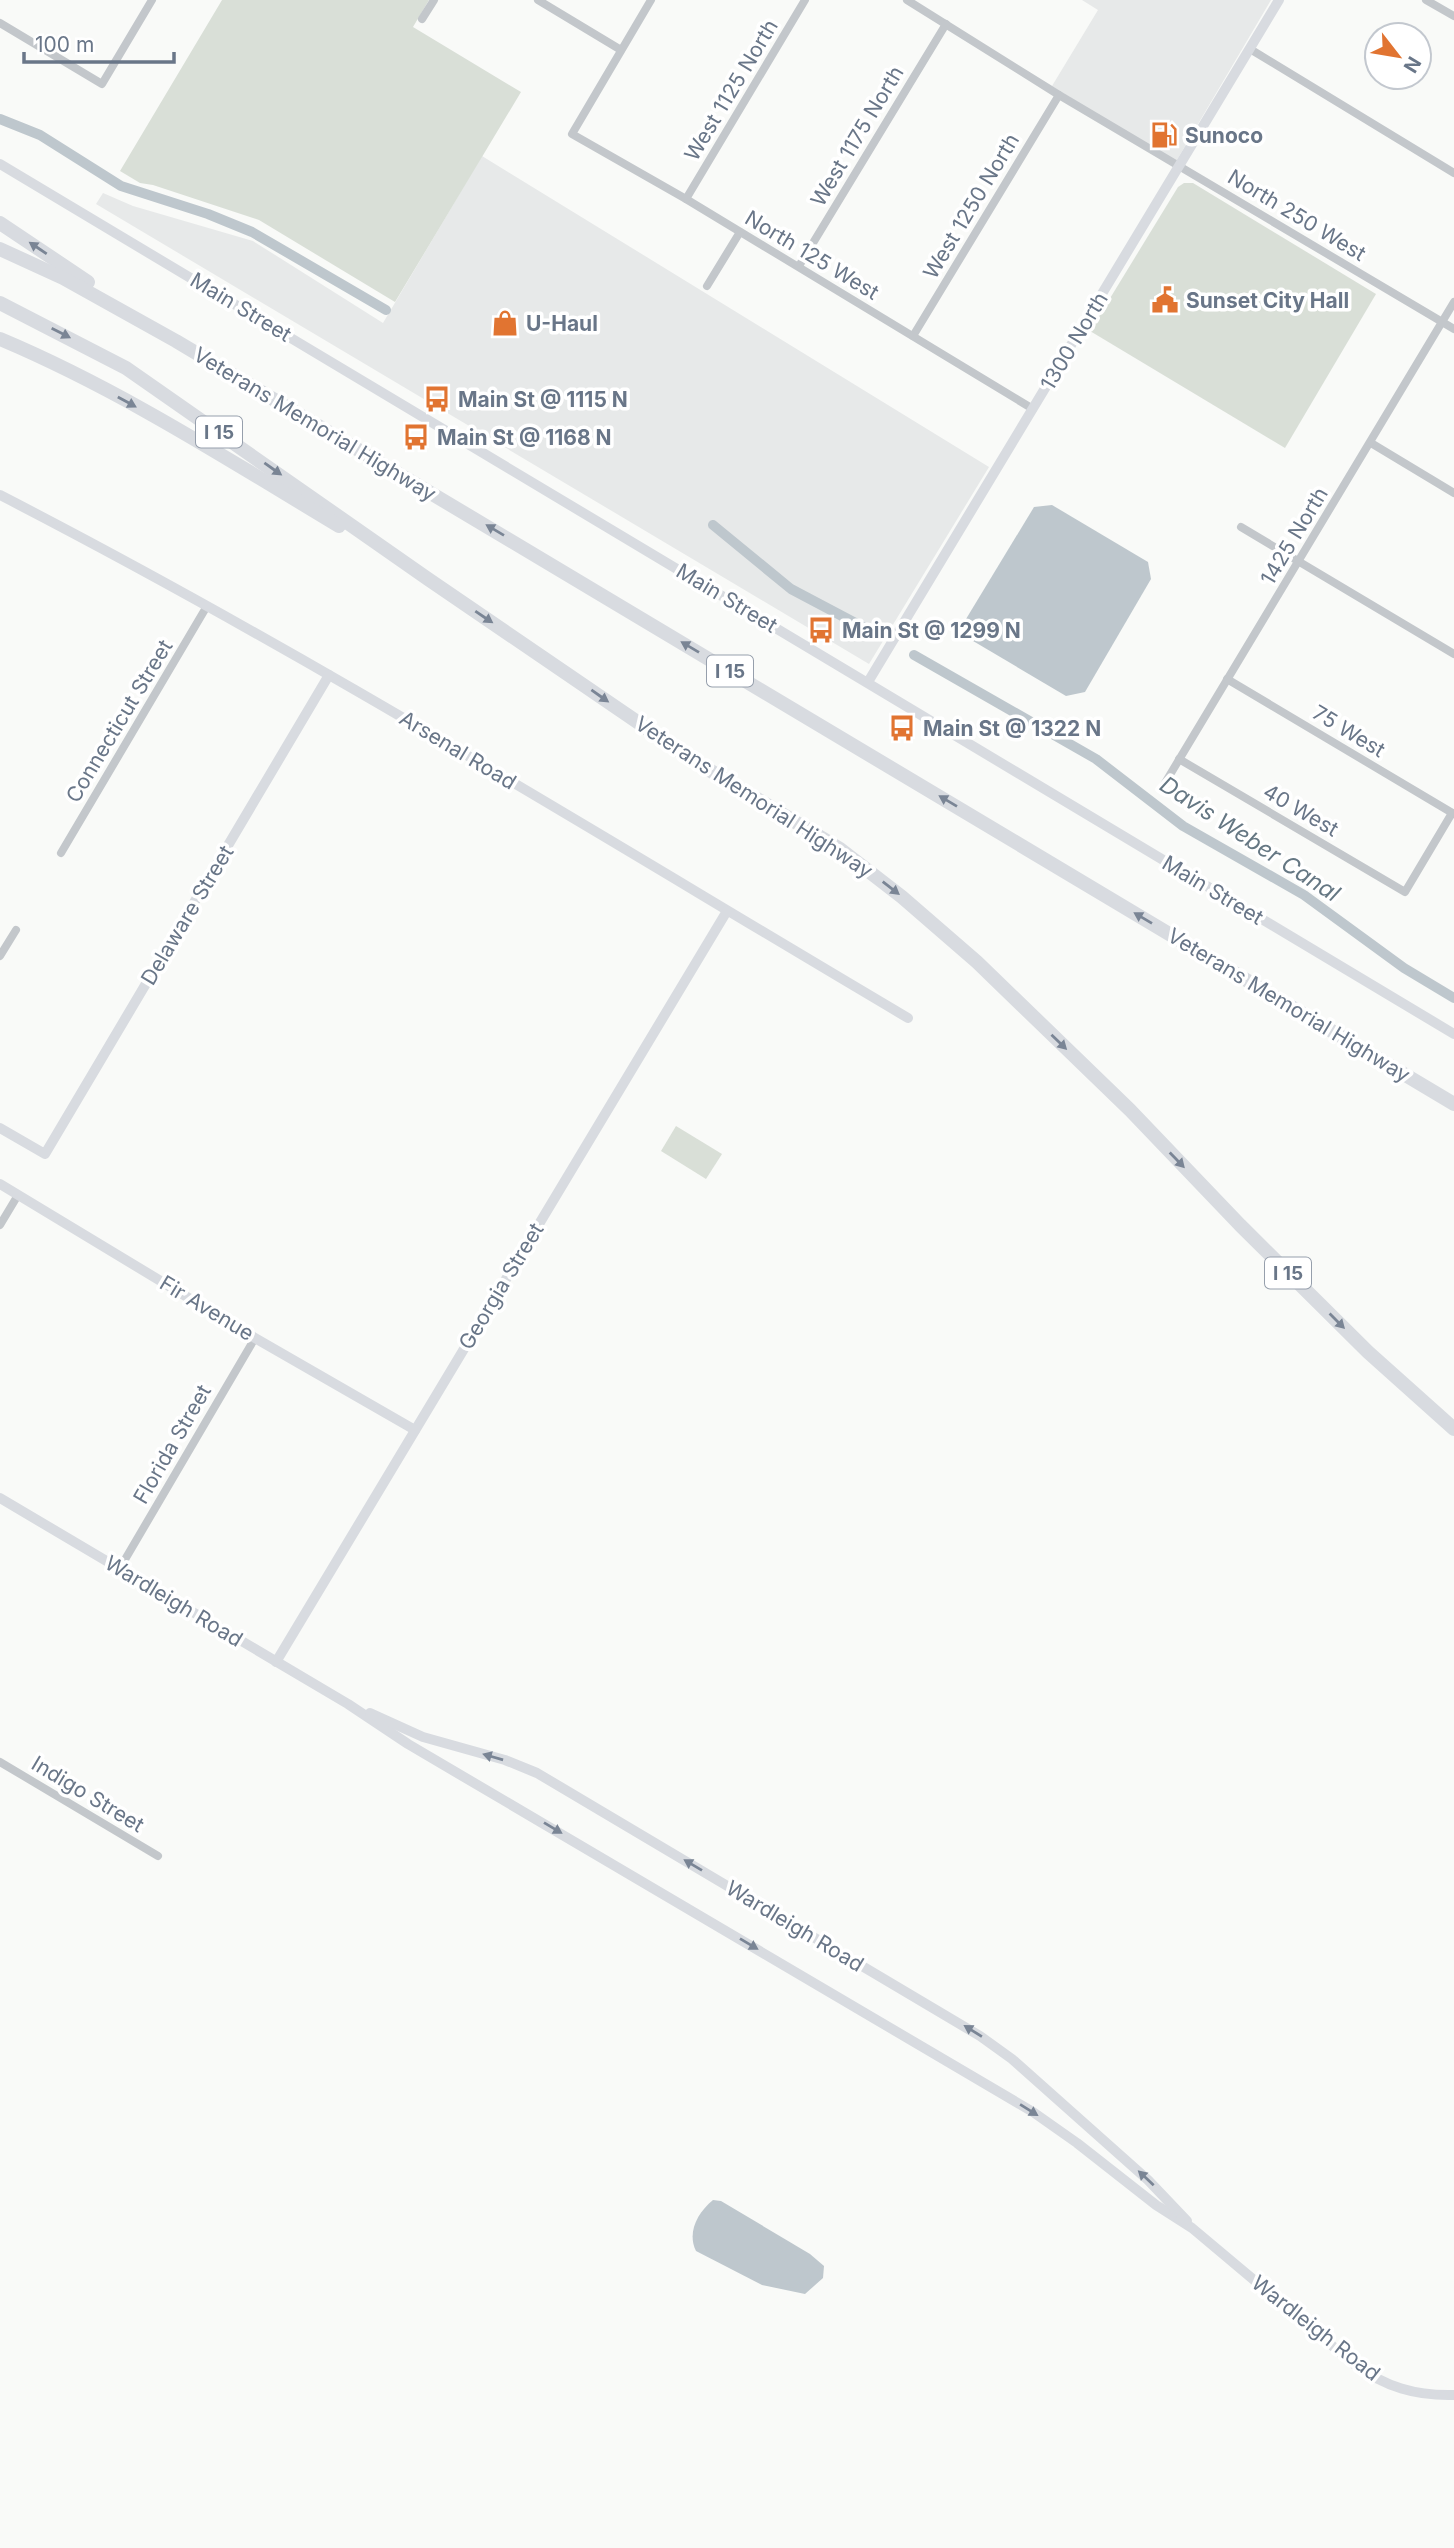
<svg xmlns="http://www.w3.org/2000/svg" width="1454" height="2548" font-family="Inter,sans-serif">
  <rect width="100%" height="100%" fill="#f9faf8"/>
  <!-- built -->
  <g fill="#e7e9e9">
    <polygon points="1082,0 1271,0 1175,163 1052,86 1098,10"/>
    <polygon points="482,156 989,467 869,664 96,204 103,193 133,206 253,241 383,323"/>
  </g>
  <!-- green -->
  <g fill="#d9dfd7">
    <polygon points="222,0 429,0 413,27 521,92 395,302 259,220 153,185 140,183 120,171"/>
    <polygon points="1184,183 1193,183 1376,294 1285,448 1090,331 1178,187"/>
    <polygon points="676,1126 722,1154 706,1179 661,1151"/>
  </g>
  <!-- water -->
  <g fill="#bec7cd">
    <polygon points="1052,505 1148,562 1151,579 1085,692 1066,696 968,638 966,619 1034,507"/>
    <path d="M713 2200 721 2201 810 2254 824 2266 823 2278 805 2294 762 2285 696 2251C687 2233 697 2213 713 2200Z"/>
  </g>
  <g fill="none" stroke-linecap="round" stroke-linejoin="round">
    <!-- canal -->
    <g stroke="#bec7cd" stroke-width="10">
      <polyline points="0,119 40,135 121,186 208,214 252,232 386,310"/>
      <polyline points="713,525 791,589 878,635"/>
      <polyline points="914,655 1096,759 1183,826 1304,895 1404,968 1454,998"/>
    </g>
    <!-- street -->
    <g stroke="#c3c7cb" stroke-width="8">
      <polyline points="538,0 621,50"/>
      <polyline points="651,0 572,134 686,199 1033,409"/>
      <polyline points="907,0 1059,95 1454,329"/>
      <polyline points="1426,0 1454,16"/>
      <polyline points="422,19 434,0"/>
      <polyline points="0,23 102,84 152,0"/>
      <polyline points="1250,49 1454,173"/>
      <polyline points="686,199 805,0"/>
      <polyline points="799,266 946,24"/>
      <polyline points="707,286 740,232"/>
      <polyline points="913,336 1059,95"/>
      <polyline points="1371,443 1454,493"/>
      <polyline points="1241,527 1454,654"/>
      <polyline points="1227,679 1454,814"/>
      <polyline points="1179,759 1405,892 1452,813"/>
      <polyline points="1162,788 1454,302"/>
      <polyline points="61,853 207,606"/>
      <polyline points="0,956 16,930"/>
      <polyline points="0,1225 18,1195"/>
      <polyline points="120,1568 255,1338"/>
      <polyline points="0,1762 158,1856"/>
    </g>
    <!-- secondary -->
    <g stroke="#d8dbe0" stroke-width="10">
      <polyline points="0,164 1454,1034"/>
      <path d="M0 495C311 655 607 840 908 1018"/>
      <polyline points="868,682 1279,0"/>
      <polyline points="0,1128 45,1154 329,675"/>
      <polyline points="0,1184 255,1338 415,1430"/>
      <path d="M0 1498 348 1704 408 1744 1033 2112 1077 2143 1156 2205 1192 2228 1354 2364C1385 2387 1416 2396 1454 2395"/>
      <polyline points="276,1662 727,911"/>
      <polyline points="370,1713 423,1737 505,1760 537,1773 980,2036 1012,2059 1148,2180 1187,2221"/>
    </g>
    <!-- highway -->
    <g stroke="#d8dbe0" stroke-width="14">
      <polyline points="0,223 88,282"/>
      <polyline points="0,249 63,278 176,341 1454,1104"/>
      <polyline points="0,303 126,368 428,579 696,762 840,849 902,897 977,962 1130,1110 1240,1225 1368,1352 1454,1429"/>
      <path d="M0 339C119 389 229 460 339 526"/>
    </g>
  </g>
  <!-- one-way arrows -->
  <defs><path id="oneway-solid" d="M-6-.8H1V-3.2L6.5 0L1 3.2V.8H-6Z" transform="scale(1.75)"/></defs>
  <g fill="#7a8595">
    <use href="#oneway-solid" transform="translate(38 248) rotate(-146)"/>
    <use href="#oneway-solid" transform="translate(61 333) rotate(27)"/>
    <use href="#oneway-solid" transform="translate(127 402) rotate(29)"/>
    <use href="#oneway-solid" transform="translate(273 469) rotate(35)"/>
    <use href="#oneway-solid" transform="translate(495 530) rotate(-149)"/>
    <use href="#oneway-solid" transform="translate(484 617) rotate(34)"/>
    <use href="#oneway-solid" transform="translate(690 647) rotate(-149)"/>
    <use href="#oneway-solid" transform="translate(600 696) rotate(35)"/>
    <use href="#oneway-solid" transform="translate(948 801) rotate(-149)"/>
    <use href="#oneway-solid" transform="translate(891 888) rotate(38)"/>
    <use href="#oneway-solid" transform="translate(1143 918) rotate(-149)"/>
    <use href="#oneway-solid" transform="translate(1059 1042) rotate(44)"/>
    <use href="#oneway-solid" transform="translate(1177 1160) rotate(46)"/>
    <use href="#oneway-solid" transform="translate(1337 1321) rotate(45)"/>
    <use href="#oneway-solid" transform="translate(493 1757) rotate(-164)"/>
    <use href="#oneway-solid" transform="translate(553 1828) rotate(31)"/>
    <use href="#oneway-solid" transform="translate(693 1865) rotate(-149)"/>
    <use href="#oneway-solid" transform="translate(749 1944) rotate(31)"/>
    <use href="#oneway-solid" transform="translate(973 2031) rotate(-148)"/>
    <use href="#oneway-solid" transform="translate(1029 2110) rotate(32)"/>
    <use href="#oneway-solid" transform="translate(1146 2178) rotate(-137)"/>
  </g>
  <!-- icons -->
  <defs>
    <g id="fuel-bare" transform="scale(2.1)"><path d="M-5.5-6h7V0h2V4h1.3V-2.5L3-4.5l.8-.8L6-3V5H2.5V1h-1V6h-7ZM-4.2-4.7v3.2H.2V-4.7Z" fill="#e17431" stroke="#fff" stroke-width="2.5" paint-order="stroke"/></g>
    <g id="civic-bare" transform="scale(2.1)"><path d="M-.6-6.5H3V-4.5H.6V-3L4-1V1h2V6H-6V1h2V-1L-.6-3ZM-1.2 2.5V6h2.4V2.5Z" fill="#e17431" stroke="#fff" stroke-width="2.5" paint-order="stroke"/></g>
    <g id="shop-bare" transform="scale(2.1)"><path d="M-5-2.5h2.3a2.7 3.5 0 0 1 5.4 0H5L5.5 6h-11ZM-1.5-2.5h3a1.5 2.3 0 0 0-3 0Z" fill="#e17431" stroke="#fff" stroke-width="2.5" paint-order="stroke"/></g>
    <g id="bus-bare" transform="scale(2.1)"><path d="M-5-6H5V4H4V6H2V4H-2V6H-4V4H-5ZM-3.5-4V0h7V-4ZM-3.5 1.2v1.5H-2V1.2ZM2 1.2v1.5H3.5V1.2Z" fill="#e17431" stroke="#fff" stroke-width="2.5" paint-order="stroke"/></g>
  </defs>
  <g fill-rule="evenodd">
    <use href="#fuel-bare" x="1164" y="135"/>
    <use href="#civic-bare" x="1165" y="300"/>
    <use href="#shop-bare" x="505" y="323"/>
    <use href="#bus-bare" x="437" y="399"/>
    <use href="#bus-bare" x="416" y="437"/>
    <use href="#bus-bare" x="821" y="630"/>
    <use href="#bus-bare" x="902" y="728"/>
  </g>
  <g text-anchor="middle" dominant-baseline="central" stroke-width="7" stroke-linejoin="round" paint-order="stroke">
    <!-- shield labels -->
    <g fill="#fff" stroke="#969fac" stroke-width="2">
      <rect x="196" y="416.5" width="46" height="31" rx="5"/>
      <rect x="707" y="655.5" width="46" height="31" rx="5"/>
      <rect x="1265" y="1257.5" width="46" height="31" rx="5"/>
    </g>
    <g font-size="19" font-weight="bold" fill="#697688">
      <text x="219" y="432">I 15</text>
      <text x="730" y="671">I 15</text>
      <text x="1288" y="1273">I 15</text>
    </g>
    <!-- street labels -->
    <g font-size="21" fill="#697688" stroke="#fff">
      <text transform="translate(731 90) rotate(-59)">West 1125 North</text>
      <text transform="translate(857 136) rotate(-59)">West 1175 North</text>
      <text transform="translate(971 206) rotate(-59)">West 1250 North</text>
      <text transform="translate(1297 215) rotate(31)">North 250 West</text>
      <text transform="translate(812 255) rotate(31)">North 125 West</text>
      <text transform="translate(241 307) rotate(31)">Main Street</text>
      <text transform="translate(1074 341) rotate(-59)">1300 North</text>
      <text transform="translate(315 424) rotate(31)">Veterans Memorial Highway</text>
      <text transform="translate(1294 536) rotate(-59)">1425 North</text>
      <text transform="translate(727 598) rotate(31)">Main Street</text>
      <text transform="translate(119 721) rotate(-59)">Connecticut Street</text>
      <text transform="translate(1349 731) rotate(31)">75 West</text>
      <text transform="translate(458 750) rotate(31)">Arsenal Road</text>
      <text transform="translate(754 797) rotate(33)">Veterans Memorial Highway</text>
      <text transform="translate(1301 810) rotate(30)">40 West</text>
      <text transform="translate(1213 890) rotate(31)">Main Street</text>
      <text transform="translate(187 915) rotate(-59)">Delaware Street</text>
      <text transform="translate(1289 1005) rotate(31)">Veterans Memorial Highway</text>
      <text transform="translate(501 1286) rotate(-59)">Georgia Street</text>
      <text transform="translate(207 1308) rotate(31)">Fir Avenue</text>
      <text transform="translate(172 1444) rotate(-60)">Florida Street</text>
      <text transform="translate(174 1601) rotate(31)">Wardleigh Road</text>
      <text transform="translate(88 1794) rotate(31)">Indigo Street</text>
      <text transform="translate(795 1926) rotate(31)">Wardleigh Road</text>
      <text transform="translate(1316 2328) rotate(38)">Wardleigh Road</text>
    </g>
    <!-- poi labels -->
    <g font-size="21" font-weight="bold" fill="#697688" stroke="#fff" text-anchor="start">
      <text x="1185" y="135">Sunoco</text>
      <text x="1186" y="300">Sunset City Hall</text>
      <text x="526" y="323">U-Haul</text>
      <text x="458" y="399">Main St @ 1115 N</text>
      <text x="437" y="437">Main St @ 1168 N</text>
      <text x="842" y="630">Main St @ 1299 N</text>
      <text x="923" y="728">Main St @ 1322 N</text>
    </g>
    <!-- water labels -->
    <g font-size="23" font-style="italic" fill="#657783" stroke="#fff">
      <text transform="translate(1250 839) rotate(33)">Davis Weber Canal</text>
    </g>
  </g>
  <!-- north arrow -->
  <g transform="translate(1398 56) rotate(121)"><circle r="33" fill="#ffffff" stroke="#c3c8cf" stroke-width="2"/>
  <path d="M0-5L12 26L0 18L-12 26Z" fill="#e17431"/>
  <text y="-10" font-size="19" font-weight="bold" text-anchor="middle" fill="#697688">N</text>
  </g>
  <!-- scale -->
  <path d="M24 52v10h150v-10" fill="none" stroke="#697688" stroke-width="3.5"/>
  <text x="35" y="52" font-size="21" fill="#697688" stroke="#ffffff" stroke-width="5" paint-order="stroke">100 m</text>
</svg>
